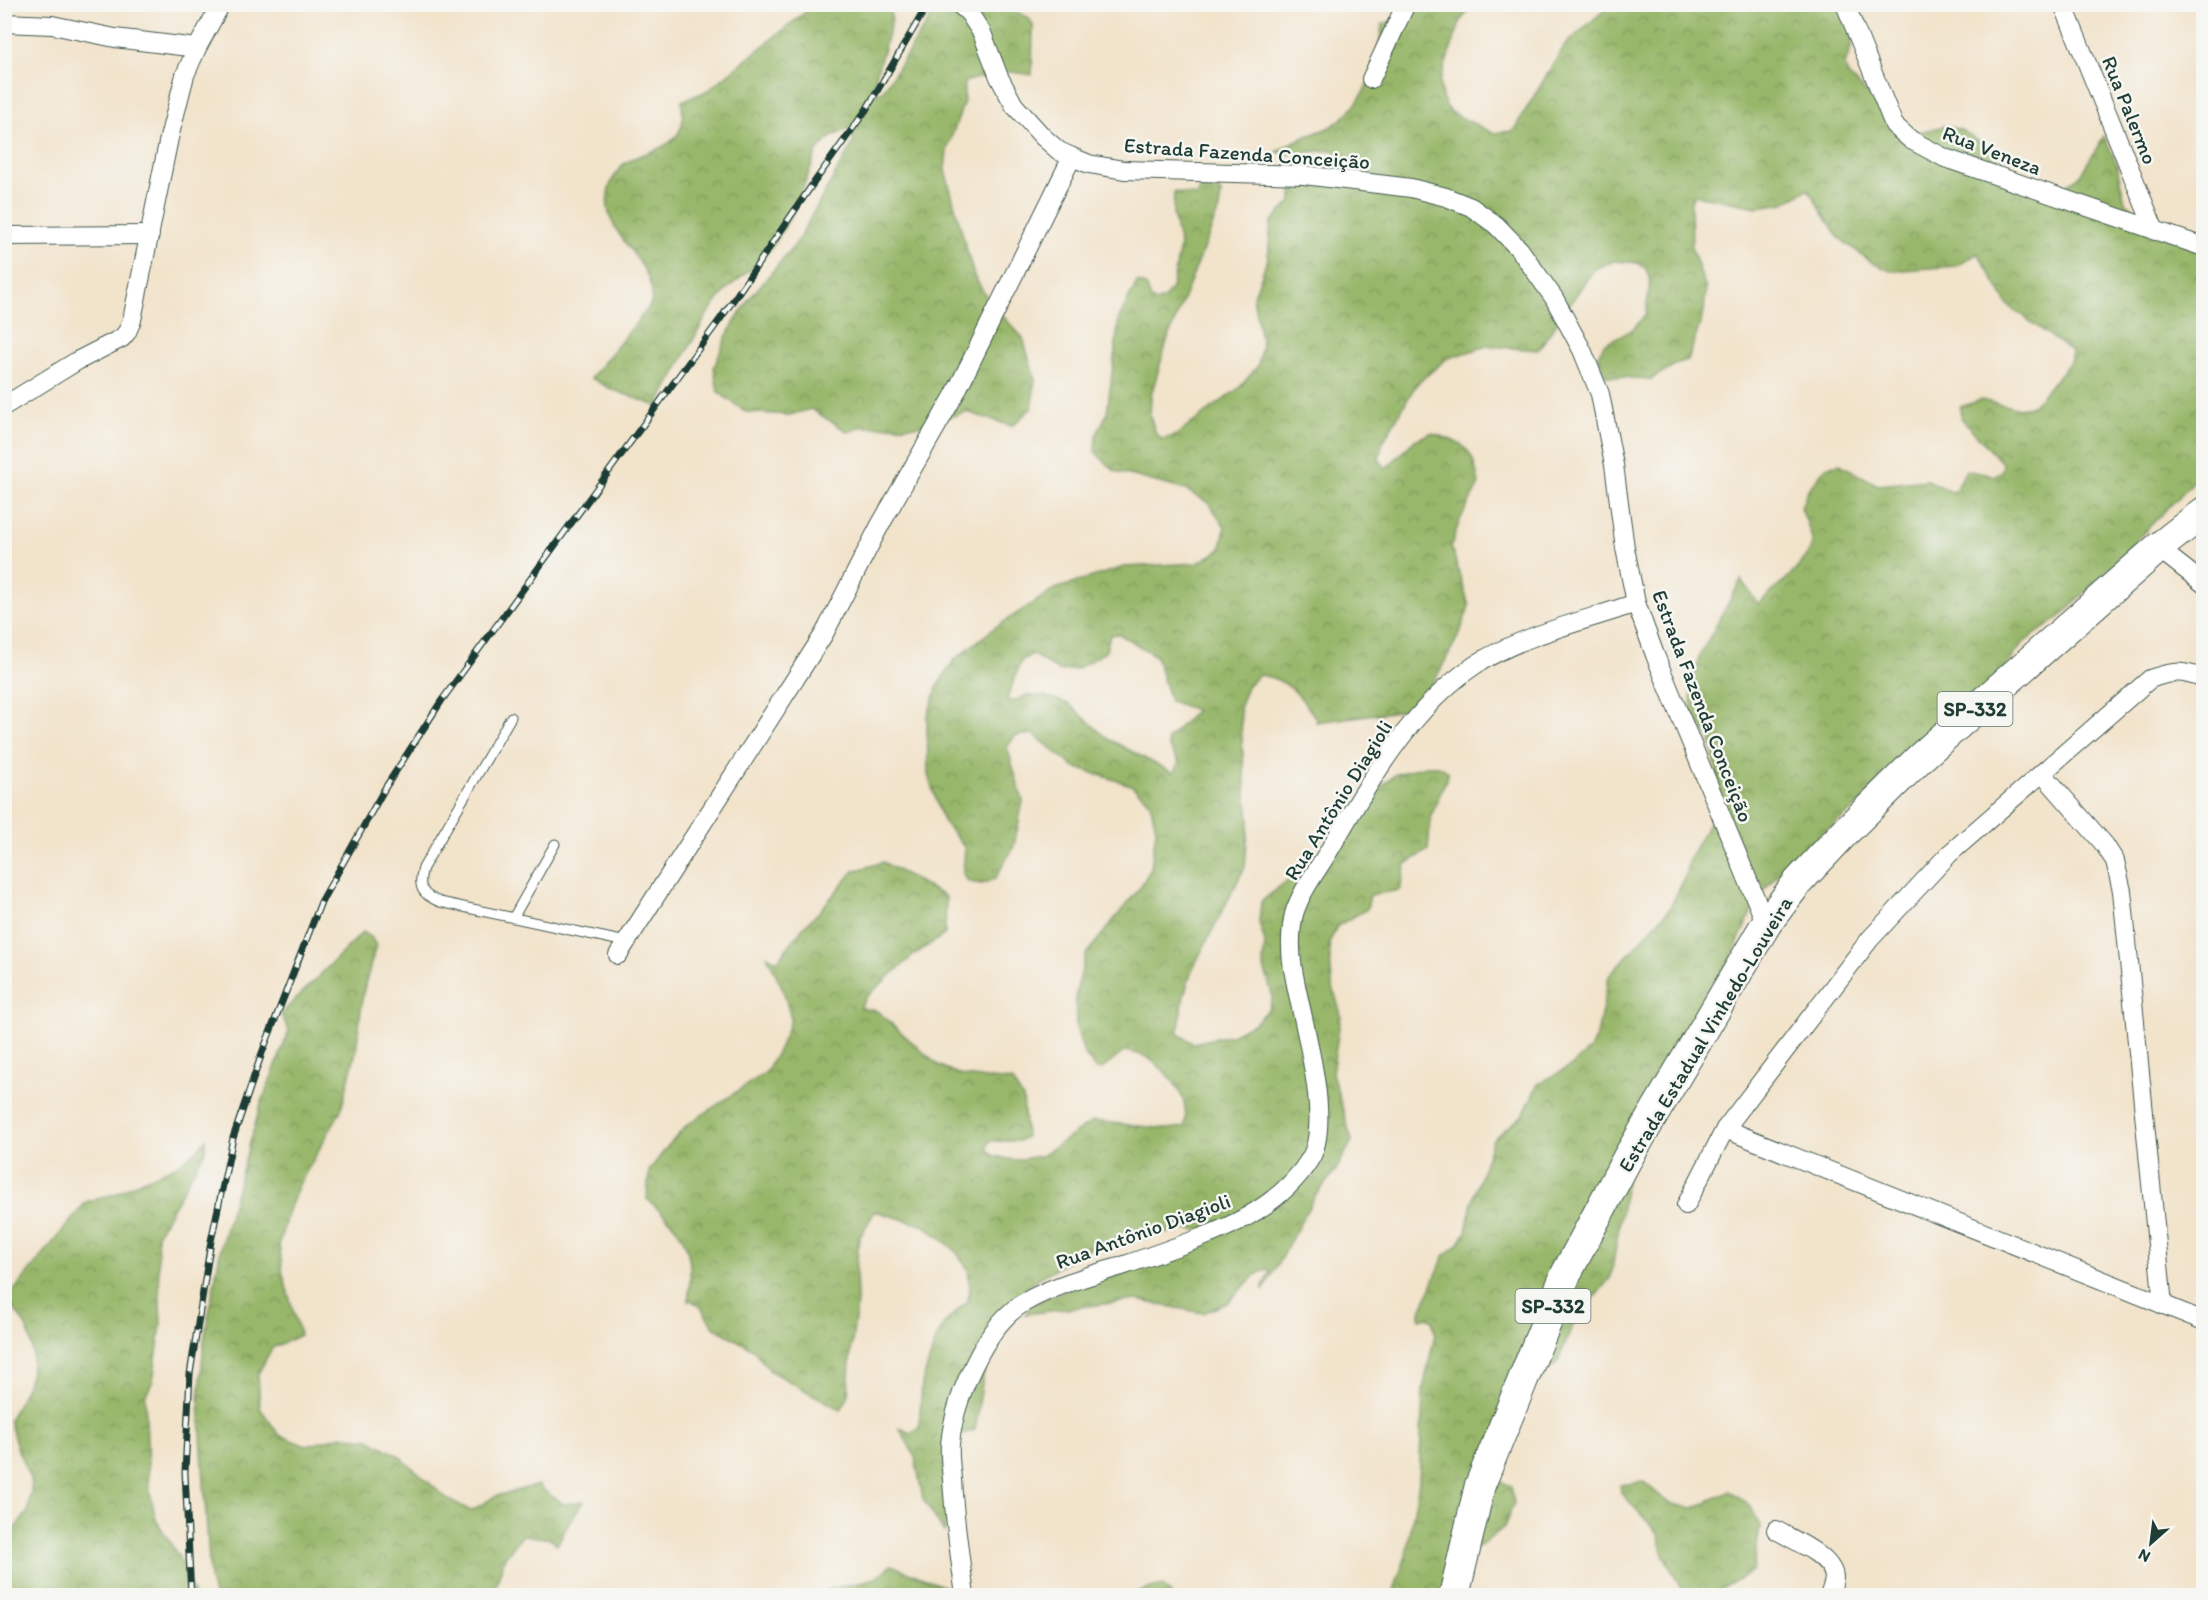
<svg xmlns="http://www.w3.org/2000/svg" width="2208" height="1600" font-family="Itim,sans-serif">
  <defs>
    <pattern id="forest-crowns" width="20" height="18" patternUnits="userSpaceOnUse" patternTransform="scale(1.5)"><rect width="20" height="18" fill="#98b76a"/><path d="M2 6a3 3 0 1 1 6 0M12 15a3 3 0 1 1 6 0" fill="none" stroke="#7b9658"/></pattern>
  </defs>
  <rect width="100%" height="100%" fill="#f6f6f2"/>
  <filter id="ink" filterUnits="userSpaceOnUse"><feTurbulence type="fractalNoise" baseFrequency=".0167" numOctaves="2"/><feDisplacementMap in="SourceGraphic" scale="12" xChannelSelector="R" yChannelSelector="G"/><feConvolveMatrix kernelMatrix="1 2 1 2 8 2 1 2 1" color-interpolation-filters="sRGB"/></filter>
  <filter id="wash" filterUnits="userSpaceOnUse"><feTurbulence type="fractalNoise" baseFrequency=".008" numOctaves="4" result="noise"/><feDisplacementMap in="SourceGraphic" scale="24" xChannelSelector="R" yChannelSelector="G"/><feGaussianBlur stdDeviation="1.35" result="paint"/><feColorMatrix in="noise" values="0 0 0 0 0 0 0 0 0 0 0 0 0 0 0 0 0 1.4 0 .05"/><feComposite in="paint" operator="in"/></filter>
  <g filter="url(#wash)">
    <rect width="100%" height="100%" fill="#f2e3cb"/>
    <!-- forest -->
    <g fill="url(#forest-crowns)" stroke="#5c7a4f" stroke-width="1.5" fill-rule="evenodd">
      <path d="M814 5H888L892 20 870 96 883 91 933 14 943 5H1001L1028 17 1033 25 1032 75 1005 71 964 82V101L947 150 945 170 974 276 989 301 1023 338 1035 379 1032 408 1012 426 966 412 920 426 861 427 848 432 811 409 789 415 746 412 718 392 714 367 728 333 749 299 795 245 854 141 849 129 832 136 817 151 795 209 775 243 758 263 727 289 708 313 657 406 611 389 591 378 650 306C651 302 653 297 652 293 648 253 598 232 609 189 611 181 620 165 627 162 644 150 677 150 682 124 684 117 682 108 682 101L707 91Z"/>
      <path d="M1403 5H1473L1461 20 1440 81 1442 98 1450 112 1493 133 1513 131 1565 45 1610 5H1849L1852 44 1845 65 1848 75 1905 129 1919 132 1944 126 1961 130 1982 143 2007 171 2053 187 2068 184 2079 177 2104 136 2116 162 2125 202 2166 234 2203 250V472L2063 615 2023 643 2003 671 1978 694 1907 746 1859 805 1791 858 1757 899 1695 1040 1628 1170 1611 1277 1575 1321 1558 1361 1527 1394 1489 1485 1500 1481 1511 1486 1514 1503 1504 1527 1459 1563 1443 1595H1392L1406 1556 1419 1482 1423 1389 1435 1334 1432 1320 1427 1317 1420 1319 1419 1316 1444 1256 1458 1245 1466 1232 1473 1198 1493 1139 1523 1115 1538 1084 1571 1066 1590 1049 1597 1035 1609 976 1670 908 1685 877 1689 859 1718 806 1717 774 1711 739 1692 717 1691 684 1699 657 1741 580 1758 604C1772 592 1814 559 1812 540 1811 530 1804 518 1801 508L1808 490 1826 467 1840 464 1878 485 1928 480 1951 492 1956 490 1966 470 1994 476 2002 471 2003 464 1961 418 1960 407 1981 400 2016 408 2033 406 2070 362 2072 352 2008 305 1978 253 1957 266 1890 271 1873 263 1838 237 1808 189 1784 203 1757 207 1695 195 1691 201 1692 249 1706 289 1704 312 1688 360 1678 363 1651 379 1605 376 1598 355 1605 343 1632 330 1646 314 1650 280 1646 269 1638 263 1614 261 1594 269 1538 350 1487 346 1446 359 1416 385 1382 444 1379 459 1385 469 1415 440 1431 433C1467 444 1472 447 1479 484L1460 520 1451 546 1469 606 1460 633 1429 691 1406 710 1316 722 1317 720C1300 696 1290 679 1259 675L1247 686 1240 706 1245 785 1249 820 1245 867 1192 970 1184 995 1178 1034 1193 1043 1231 1035 1255 1023 1269 1009 1273 997 1263 964 1265 942 1259 923 1261 902 1338 839 1372 794 1396 774 1426 766H1438L1449 772 1431 816 1428 850 1406 864 1400 890 1370 895 1367 909 1337 926 1329 944 1332 984 1341 1015 1332 1073 1352 1141 1336 1170 1315 1196 1263 1291V1287L1270 1271 1267 1269 1255 1275 1227 1303 1203 1313 1136 1300 1025 1314 1032 1304 1211 1231 1186 1229 1089 1249 1036 1280 1003 1309 990 1334 975 1430 956 1436 945 1459 943 1480 950 1513 944 1532 923 1499 915 1457 899 1427 910 1433 919 1428 922 1383 935 1342 944 1324 967 1301 970 1290 968 1269 955 1250 925 1226 875 1211 859 1239 856 1269 857 1301 850 1360 848 1397 841 1410 770 1371 753 1349 713 1327 702 1308 691 1300 688 1301C695 1248 686 1233 647 1199L649 1171 667 1147 687 1125 766 1072 780 1047 791 1019 783 989 767 956 777 961 804 926 817 914 854 871 883 862 946 897 945 934 914 955 866 997 860 1008 877 1011 938 1065 962 1076 1012 1081 1023 1098 1026 1137 1019 1141H990L987 1149 994 1156 1014 1160 1041 1156 1093 1121 1168 1129 1184 1127C1192 1099 1170 1073 1148 1058 1142 1054 1132 1053 1125 1051L1102 1069H1096L1084 1054 1076 1027V993L1086 954 1139 889 1151 868 1156 829 1150 802 1131 785 1074 767 1033 734 1015 736 1007 747 1023 801 1014 846 995 879 982 884 969 882 963 874 965 848 943 821 928 775 927 718 938 685 954 660 994 628 1055 589 1124 567 1198 563 1221 549 1225 527 1209 503 1186 490 1115 471 1095 452 1096 436 1107 413 1119 318 1137 282 1146 285 1151 299 1156 302 1164 299 1172 288 1180 246 1173 214 1174 192 1197 196 1202 184 1216 186 1221 193 1219 209 1167 341 1151 395 1150 416 1156 434 1162 439 1175 436 1239 388 1258 366 1262 344 1253 298 1268 258 1271 222 1292 201V186L1332 168 1338 154 1332 150 1287 154 1277 152C1285 147 1293 142 1302 138 1311 134 1323 131 1332 126 1367 104 1378 63 1382 25L1394 20ZM1119 634 1156 656 1170 701 1196 710 1168 739V746L1179 762 1173 773 1108 739 1069 704 1045 696H1025L1012 702 1007 699 1021 661 1032 654 1059 671 1077 669 1106 651 1110 635Z"/>
      <polygon points="363,932 371,937 376,945 363,993 356,1051 341,1110 298,1187 287,1215 279,1244 283,1275 300,1335 272,1348 258,1374 260,1408 279,1435 306,1446 341,1436 369,1439 398,1455 445,1497 471,1511 496,1496 539,1485 540,1488 564,1504 584,1501 570,1521 557,1545 552,1539 523,1535 505,1557 493,1595 214,1595 210,1579 199,1401 204,1340 222,1242 260,1107 289,1031 281,1014"/>
      <path d="M206 1139 205 1151 157 1235 161 1325 153 1381 145 1396 149 1488 156 1520 180 1559 194 1595H5V1535L10 1534 28 1512 32 1483 18 1450 9 1420C26 1389 40 1367 28 1331 24 1320 13 1309 7 1299L86 1202 115 1194 143 1180 174 1167 197 1151Z"/>
      <polygon points="1644,1482 1670,1504 1693,1508 1730,1491 1751,1507 1760,1526 1753,1571 1711,1595 1682,1595 1681,1588 1662,1552 1659,1534 1621,1493 1620,1485"/>
      <polygon points="891,1565 963,1594 975,1595 817,1596 828,1590 876,1578"/>
      <polygon points="1162,1585 1172,1595 1125,1595"/>
    </g>
  </g>
  <g filter="url(#ink)">
    <g fill="none" stroke-linecap="round" stroke-linejoin="round">
      <!-- lane casing -->
      <g stroke="#3f564b" stroke-width="11">
        <g id="lane">
          <path d="M511 717 423 868C417 887 422 895 440 902L626 942"/>
          <polyline points="513,918 555,844"/>
        </g>
      </g>
      <!-- street casing -->
      <g stroke="#3f564b" stroke-width="20">
        <g id="street">
          <polyline points="959,4 969,13 982,33 999,77 1014,105 1043,137 1059,151 1072,157 1089,164 1124,170 1304,175 1411,188 1446,197 1471,207 1496,225 1520,250 1554,298 1582,350 1600,394 1614,465 1625,548 1636,603 1655,655 1766,924"/>
          <polyline points="1845,4 1894,125 1911,140 1945,158 2204,247"/>
          <polyline points="2063,4 2155,231"/>
          <polyline points="4,23 52,25 115,38 197,48"/>
          <polyline points="1371,79 1406,4"/>
          <polyline points="4,236 150,235"/>
          <polyline points="4,406 77,361 122,338 127,332 132,320 169,138 185,75 197,48 221,4"/>
          <polyline points="2158,548 2204,584"/>
          <polyline points="2042,773 2104,844 2115,861 2122,891 2163,1305"/>
          <polyline points="618,955 824,634 879,527 955,394 1072,157"/>
          <polyline points="1725,1129 2204,1321"/>
          <path d="M1686 1205 1725 1129 1870 939 1949 854 2150 679C2173 671 2181 670 2204 679"/>
          <path d="M1776 1530C1793 1540 1832 1556 1834 1577 1834 1583 1831 1590 1829 1596"/>
          <path d="M965 1596C960 1557 954 1518 952 1479 951 1468 949 1455 950 1444 953 1413 965 1381 980 1353 991 1333 1005 1313 1025 1302 1055 1285 1089 1276 1122 1266 1148 1257 1174 1248 1200 1238 1241 1223 1286 1198 1310 1159 1334 1120 1300 1015 1293 969 1290 953 1290 931 1294 914 1300 893 1316 872 1327 854 1367 786 1409 709 1475 665 1519 636 1585 621 1636 603"/>
        </g>
      </g>
      <!-- primary casing -->
      <g stroke="#3f564b" stroke-width="32">
        <polyline id="primary" points="1454,1596 1480,1485 1566,1274 1627,1159 1766,924 1798,882 1845,832 1920,758 2158,548 2204,512"/>
      </g>
      <!-- lane -->
      <use href="#lane" stroke="#fff" stroke-width="9"/>
      <!-- street -->
      <use href="#street" stroke="#fff" stroke-width="18"/>
      <!-- primary -->
      <use href="#primary" stroke="#fff" stroke-width="30"/>
      <!-- rail casing -->
      <g stroke="#1f3d34" stroke-width="7">
        <polyline id="rail" points="191,1596 185,1472 190,1374 211,1241 233,1138 262,1053 321,902 385,788 442,700 721,318 810,188 866,110 928,4"/>
      </g>
      <!-- rail -->
      <use href="#rail" stroke="#f6f6f2" stroke-width="4.5" stroke-dasharray="14" stroke-linecap="butt"/>
    </g>
  </g>
  <g text-anchor="middle" dominant-baseline="central" stroke-width="5" stroke-linejoin="round" paint-order="stroke">
    <!-- shield labels -->
    <g fill="#f6f6f2" stroke="#60746d" stroke-width="1.5">
      <rect x="1937.5" y="692" width="75" height="34" rx="4.5"/>
      <rect x="1515.5" y="1289" width="75" height="34" rx="4.5"/>
    </g>
    <g font-size="20" font-weight="bold" fill="#1f3d34">
      <text x="1975" y="709">SP-332</text>
      <text x="1553" y="1306">SP-332</text>
    </g>
    <!-- street labels -->
    <g font-size="21" fill="#1f3d34" stroke="#f6f6f2">
      <text transform="translate(2130 110) rotate(68)">Rua Palermo</text>
      <text transform="translate(1992 150) rotate(21)">Rua Veneza</text>
      <text transform="translate(1247 153) rotate(4)">Estrada Fazenda Conceição</text>
      <text transform="translate(1703 706) rotate(69)">Estrada Fazenda Conceição</text>
      <text transform="translate(1338 800) rotate(-58)">Rua Antônio Diagioli</text>
      <text transform="translate(1705 1034) rotate(-59)">Estrada Estadual Vinhedo-Louveira</text>
      <text transform="translate(1143 1231) rotate(-20)">Rua Antônio Diagioli</text>
    </g>
  </g>
  <!-- margin -->
  <rect width="2208" height="1600" fill="none" stroke="#f6f6f2" stroke-width="24"/>
  <!-- north arrow -->
  <g transform="translate(2151 1543) rotate(208)" stroke="#f6f6f2" stroke-width="4.5" paint-order="stroke">
  <path d="M0-4.5L10 22L0 15L-10 22Z" fill="#1f3d34"/>
  <text y="-9" font-size="16" font-weight="bold" text-anchor="middle" fill="#1f3d34">N</text>
  </g>
</svg>
